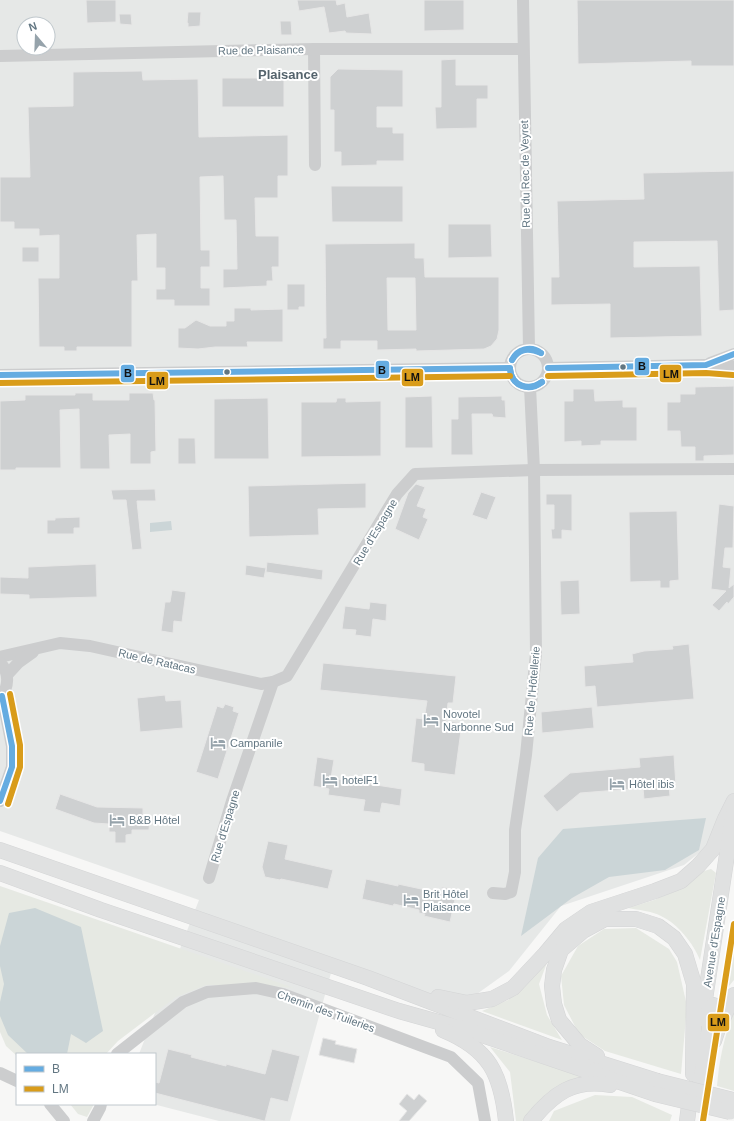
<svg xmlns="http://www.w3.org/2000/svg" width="734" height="1121" font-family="Arial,sans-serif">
  <rect width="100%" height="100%" fill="#f7f7f6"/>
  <!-- built -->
  <path fill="#e6e8e7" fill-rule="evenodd" d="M0 0H734V846L709 845 684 865 561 906 509 971 449 1014 331 973 290 1121H219L153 1104H155V1054H139L199 900 0 831ZM24 24H48V48H24Z"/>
  <!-- green -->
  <g fill="#e6e9e3">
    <path d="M711 869 716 873 700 960C693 943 678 924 661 916 652 911 638 910 628 908L654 900 685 887 704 871Z"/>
    <polygon points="0,886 294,988 260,985 206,985 176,997 118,1041 106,1054 17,1054 17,1056 6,1046 0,1032"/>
    <polygon points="636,928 669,949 677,962 687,1006 681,1074 605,1051 579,1034 564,1005 561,976 578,946 604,929"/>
    <polygon points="734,929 734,980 724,992"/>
    <polygon points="548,960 539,984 547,1015 562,1040 482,1011 508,1000 528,983"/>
    <path d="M734 1012V1091L717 1086C719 1061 724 1036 734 1012Z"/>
    <polygon points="490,1047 585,1077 527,1121 516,1121 510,1072"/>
    <polygon points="595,1095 632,1097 672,1115 670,1121 549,1121 554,1111"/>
    <polygon points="70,1104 94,1104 87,1117 78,1114"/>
  </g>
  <!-- water -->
  <g fill="#cbd5d7">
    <polygon points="171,521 172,530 150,532 150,523"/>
    <polygon points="706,818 699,850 665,870 609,877 572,898 521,936 538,858 563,829"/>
    <polygon points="35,908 81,927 103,1031 86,1043 71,1034 67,1054 28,1054 8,1035 0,1016 0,1002 4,984 0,966 0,946 9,913"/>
  </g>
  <!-- building -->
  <g fill="#ced0d1" stroke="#e6e6e6" fill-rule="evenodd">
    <polygon points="86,0 116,0 116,22 87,23"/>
    <polygon points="297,0 336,0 337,5 345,3 347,17 369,13 372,34 346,33 345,31 329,33 324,7 299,11"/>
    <polygon points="424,0 464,0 464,30 424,31"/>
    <polygon points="577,0 734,0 734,66 691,66 691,61 578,64"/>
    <polygon points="188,12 201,12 200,26 188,27 188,23 187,23"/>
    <polygon points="119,14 131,14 132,25 120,24"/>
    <polygon points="280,21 291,21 292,35 281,35"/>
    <polygon points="456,59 456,85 488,85 488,99 477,99 477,128 436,129 435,107 441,107 441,60"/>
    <polygon points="338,69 403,70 403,107 377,107 377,127 393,127 393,133 404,133 404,161 377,161 377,165 341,166 341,152 334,152 334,110 330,110 330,77"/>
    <polygon points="142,71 143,80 198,79 199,137 288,135 288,176 278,176 278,198 255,198 256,236 279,236 279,267 272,267 273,281 267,281 267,286 223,288 223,269 237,269 236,220 224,220 223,176 200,177 201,250 210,250 210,267 201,267 201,288 210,288 210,306 174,306 174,300 156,300 156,289 165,289 165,268 156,268 156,234 137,235 138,281 132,281 132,347 77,347 77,351 64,351 64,347 39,347 38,278 59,278 59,235 39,236 39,229 14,229 14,222 0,222 0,177 30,177 28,107 73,106 73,72"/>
    <rect x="222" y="78" width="62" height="29"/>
    <polygon points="734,171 734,310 719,311 717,241 634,242 634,267 700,266 702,336 610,338 610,304 551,305 551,277 559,277 557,201 644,199 643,173"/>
    <polygon points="331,186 403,186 403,222 332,222"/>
    <polygon points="448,224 491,224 492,257 448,258"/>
    <path d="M415 243V258H424L425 277H499V330L497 339 491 346 484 349 416 351V349L377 350V341H341V349H323V338H326L325 244ZM387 278H415L416 330H388Z"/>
    <rect x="22" y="247" width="17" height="15"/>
    <polygon points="287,284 305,284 305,307 299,307 299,310 287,310"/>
    <polygon points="234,308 251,308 251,310 283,309 283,342 247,342 248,347 215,347 198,349 178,348 178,328 185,328 196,320 210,326 226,326 226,321 234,321"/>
    <polygon points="734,386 734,455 704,456 704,461 695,461 695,447 681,447 680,431 667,431 667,402 680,402 680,394 695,394 695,387"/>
    <polygon points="573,389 594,389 595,401 623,400 623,407 637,407 637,441 601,441 601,445 581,446 581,441 564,442 564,401 573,401"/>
    <polygon points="75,393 93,393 93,400 129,400 129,393 153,393 154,400 155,400 156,451 151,452 151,464 130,464 130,434 109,435 110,469 80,469 79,409 60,410 61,468 16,468 16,470 0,470 0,401 25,400 25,395 75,395"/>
    <polygon points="432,396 433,448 405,448 405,397"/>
    <polygon points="502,396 502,400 505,400 506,418 493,417 492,414 472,414 473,455 451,455 451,419 458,419 458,397"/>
    <polygon points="268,398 269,459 214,459 214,399"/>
    <polygon points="337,398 346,398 346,402 381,401 381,456 301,457 301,402 336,402"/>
    <polygon points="178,438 195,438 196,464 178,464"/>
    <polygon points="366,483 366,508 318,509 319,535 249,537 248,486"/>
    <polygon points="416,484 425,487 417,506 426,509 423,517 428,519 419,540 395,529 408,493"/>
    <polygon points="155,489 156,501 137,501 142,549 132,550 126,500 113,500 111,490"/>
    <polygon points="481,492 496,497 487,520 472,515"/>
    <polygon points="546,494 572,494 572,531 562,530 562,539 552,539 551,529 554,529 554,505 546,505"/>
    <polygon points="719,504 734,506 733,548 725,548 723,567 731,568 729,588 734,584 734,597 728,604 727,602 719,611 712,605 726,591 711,589"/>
    <polygon points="677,511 679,580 670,581 670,588 660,588 660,581 630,582 629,512"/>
    <polygon points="80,517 80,528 74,528 74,534 47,534 47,520 55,520 55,518"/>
    <polygon points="267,562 323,570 322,580 266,572"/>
    <polygon points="96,564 97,597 29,599 29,595 0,594 0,577 28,578 28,567"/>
    <polygon points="246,565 266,568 264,578 245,575"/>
    <polygon points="579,580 580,614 561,615 560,581"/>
    <polygon points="172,590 186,592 182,622 174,621 173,633 161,631 165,602 170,602"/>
    <polygon points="370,602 387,604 386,621 373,619 371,637 355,635 356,630 342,629 345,606 369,609"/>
    <polygon points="689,644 694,699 597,707 595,686 585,687 584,666 633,662 632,654 644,651 673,649 672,646"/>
    <polygon points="323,663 456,676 453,703 448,703 446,721 462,723 455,775 424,771 424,764 411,762 416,718 424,719 427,701 320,690"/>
    <polygon points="165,695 166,701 181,700 183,728 140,732 137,698"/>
    <polygon points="225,704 234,707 233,711 239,713 218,779 196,772 217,706 223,708"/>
    <polygon points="592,707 594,728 542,733 541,712"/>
    <polygon points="674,755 676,786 669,786 670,796 644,799 643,788 580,793 557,812 543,796 570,773 640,767 639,758"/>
    <polygon points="317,757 334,760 331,778 402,789 400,806 382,803 380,813 363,811 365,800 328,795 329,789 313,786"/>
    <polygon points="60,794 97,807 143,808 143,817 150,817 149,830 132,830 132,834 126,835 126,843 115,843 115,832 109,832 109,824 94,823 55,809"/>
    <polygon points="268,841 288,845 285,859 333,870 328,889 281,879 280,880 265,877 262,867"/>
    <polygon points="366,879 398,886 398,884 440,893 442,887 457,890 450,922 424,916 425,914 419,913 419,910 394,904 393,906 362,899"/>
    <polygon points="323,1038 336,1041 335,1044 357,1049 354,1063 319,1055"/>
    <polygon points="168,1049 192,1055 191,1057 226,1066 226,1064 265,1074 272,1049 300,1056 288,1102 271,1098 265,1121 264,1121 155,1093 155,1082 159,1083"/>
    <polygon points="407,1094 414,1100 419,1094 427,1101 409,1121 399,1121 407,1111 399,1104"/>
  </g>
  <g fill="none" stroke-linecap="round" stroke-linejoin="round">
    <!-- major casing -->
    <g stroke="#d4d5d6" stroke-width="16">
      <g id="major">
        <polyline points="0,850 368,978 549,1047 657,1081"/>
        <polyline points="0,873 101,910 399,1011 467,1030 655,1094"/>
        <polyline points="438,997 467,1003 492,999 513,988 545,954 566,929 591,912 655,891 681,881 698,866 713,849 725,819 734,801"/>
        <polyline points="702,1019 733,815"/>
        <path d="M443 1030C489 1049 501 1073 506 1121"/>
        <polyline points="714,1041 718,1029 734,995"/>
        <polyline points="597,1056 580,1045 559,1020 554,1004 552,986 554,970 561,950 583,931 605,919 636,919 658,926 674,938 685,954 694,984 693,1074"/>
        <polyline points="697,1104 713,1005"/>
        <path d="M531 1121C553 1094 574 1078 610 1085"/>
        <polyline points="687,1121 691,1090"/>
      </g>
    </g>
    <!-- minor -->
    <g stroke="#cccdce" stroke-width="12">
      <polyline points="523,0 529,349"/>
      <polyline points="314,49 315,165"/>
      <polyline points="0,56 314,49 523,49"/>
      <circle cx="529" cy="368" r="19"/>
      <polyline points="710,363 734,354"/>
      <polyline points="548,368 706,365 734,367"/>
      <polyline points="0,375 510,368"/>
      <polyline points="0,657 60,643 90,646 261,684 273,682"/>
      <path d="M0 663C10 672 9 688 0 698"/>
      <polyline points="7,675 19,662 33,652"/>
      <polyline points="0,801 12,767 12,746 2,696"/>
      <polyline points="209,878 232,801 273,682 287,676 397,494 415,474 534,470 734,469"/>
      <polyline points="493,893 505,894 511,892 515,872 515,830 526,755 536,653 534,470 530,387"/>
      <polyline points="117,1054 183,1002 207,992 256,988 283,994 451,1057 478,1083 485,1121"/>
      <polyline points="0,1073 17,1081"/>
      <polyline points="50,1104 64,1121"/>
      <polyline points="93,1121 100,1108 101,1104"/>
    </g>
    <!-- major -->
    <use href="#major" stroke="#e0e1e1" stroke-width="15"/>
    <!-- major-bridge casing -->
    <g stroke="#d4d5d6" stroke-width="16" stroke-linecap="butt">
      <g id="major-bridge">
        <polyline points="657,1081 733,1100"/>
        <polyline points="655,1094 730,1112"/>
      </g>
    </g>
    <!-- major-bridge -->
    <use href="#major-bridge" stroke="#e0e1e1" stroke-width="15"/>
    <!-- bus-1 casing -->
    <g stroke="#fff" stroke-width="9">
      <g id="bus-1">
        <path d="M512 360C517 349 531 345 541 353"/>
        <path d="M512 360C519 348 529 348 541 353"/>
        <polyline points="548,368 706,365 734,354"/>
        <path d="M510 369C512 387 529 391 542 382"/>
        <path d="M510 369C512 387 529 392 542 382"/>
        <polyline points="0,375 510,368"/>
        <polyline points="0,801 12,767 12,746 2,696"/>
      </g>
    </g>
    <!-- bus-2 casing -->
    <g stroke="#fff" stroke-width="9">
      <g id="bus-2">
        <polyline points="548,376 706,373 733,375"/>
        <polyline points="0,383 510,376"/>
        <polyline points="8,804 20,767 20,745 10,694"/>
        <polyline points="703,1121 734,924"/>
      </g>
    </g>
    <!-- bus-1 -->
    <use href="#bus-1" stroke="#65ace1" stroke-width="6"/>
    <!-- bus-2 -->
    <use href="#bus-2" stroke="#d99c1a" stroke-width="6"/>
  </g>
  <!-- icons -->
  <defs>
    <g id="hotel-bare" transform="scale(1.2)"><path d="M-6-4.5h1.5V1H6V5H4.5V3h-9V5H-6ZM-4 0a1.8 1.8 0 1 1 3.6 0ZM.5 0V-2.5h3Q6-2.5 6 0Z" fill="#96a3ab" stroke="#fff" stroke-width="2.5" paint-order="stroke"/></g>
  </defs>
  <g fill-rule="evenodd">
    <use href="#hotel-bare" x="431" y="720"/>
    <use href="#hotel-bare" x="218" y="743"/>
    <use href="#hotel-bare" x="330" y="780"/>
    <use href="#hotel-bare" x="617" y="784"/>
    <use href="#hotel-bare" x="117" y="820"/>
    <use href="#hotel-bare" x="411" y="900"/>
  </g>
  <!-- markers -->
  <g fill="#627682" stroke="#fff" stroke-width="1.5">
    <circle cx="623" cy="367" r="3.5"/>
    <circle cx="227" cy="372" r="3.5"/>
  </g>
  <g text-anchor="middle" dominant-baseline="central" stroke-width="4" stroke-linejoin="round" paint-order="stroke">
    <!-- street labels -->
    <g font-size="11" fill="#627682" stroke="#fff">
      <text transform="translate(261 50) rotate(-1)">Rue de Plaisance</text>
      <text transform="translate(525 174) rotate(-91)">Rue du Rec de Veyret</text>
      <text transform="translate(375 532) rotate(-59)">Rue d'Espagne</text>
      <text transform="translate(157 661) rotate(13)">Rue de Ratacas</text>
      <text transform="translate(532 691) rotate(-85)">Rue de l'Hôtellerie</text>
      <text transform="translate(225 826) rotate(-73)">Rue d'Espagne</text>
      <text transform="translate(714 942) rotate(-81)">Avenue d'Espagne</text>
      <text transform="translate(326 1011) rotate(20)">Chemin des Tuileries</text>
    </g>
    <!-- poi labels -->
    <g font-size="11" fill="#627682" stroke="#fff" text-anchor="start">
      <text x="443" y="714">Novotel<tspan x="443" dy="13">Narbonne Sud</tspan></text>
      <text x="230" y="743">Campanile</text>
      <text x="342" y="780">hotelF1</text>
      <text x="629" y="784">Hôtel ibis</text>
      <text x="129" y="820">B&amp;B Hôtel</text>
      <text x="423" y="894">Brit Hôtel<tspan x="423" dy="13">Plaisance</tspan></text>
    </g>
    <!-- quarter labels -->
    <g font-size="13" font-weight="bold" fill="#54636c" stroke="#fff">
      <text x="288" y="74">Plaisance</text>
    </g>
  </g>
  <g stroke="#fff" stroke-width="1.5">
    <rect x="634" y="357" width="16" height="19" rx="4" fill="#65ace1"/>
    <rect x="375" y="360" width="15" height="19" rx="4" fill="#65ace1"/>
    <rect x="120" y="364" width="15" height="19" rx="4" fill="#65ace1"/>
    <rect x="659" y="364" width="23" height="19" rx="4" fill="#d99c1a"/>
    <rect x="401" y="368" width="23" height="19" rx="4" fill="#d99c1a"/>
    <rect x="146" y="371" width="23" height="19" rx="4" fill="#d99c1a"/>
    <rect x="707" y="1013" width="23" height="19" rx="4" fill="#d99c1a"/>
  </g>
  <g font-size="11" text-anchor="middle" font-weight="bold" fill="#111">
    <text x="642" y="370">B</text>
    <text x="382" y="374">B</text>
    <text x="128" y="377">B</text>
    <text x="671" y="378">LM</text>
    <text x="412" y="381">LM</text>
    <text x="157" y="385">LM</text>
    <text x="718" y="1026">LM</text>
  </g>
  <!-- legend -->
  <rect x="16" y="1053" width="140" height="52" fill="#ffffff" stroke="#c0c8cd"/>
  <rect x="24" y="1066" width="20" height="6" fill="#65ace1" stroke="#c0c8cd"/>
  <text x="52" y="1073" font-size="12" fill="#627682">B</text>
  <rect x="24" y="1086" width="20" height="6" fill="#d99c1a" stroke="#c0c8cd"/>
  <text x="52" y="1093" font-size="12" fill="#627682">LM</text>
  <!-- north arrow -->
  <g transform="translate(36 36) rotate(341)"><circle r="19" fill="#ffffff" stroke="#c0c8cd"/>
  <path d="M0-3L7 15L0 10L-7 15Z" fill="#96a3ab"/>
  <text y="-6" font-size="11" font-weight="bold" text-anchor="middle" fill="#627682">N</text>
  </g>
</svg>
